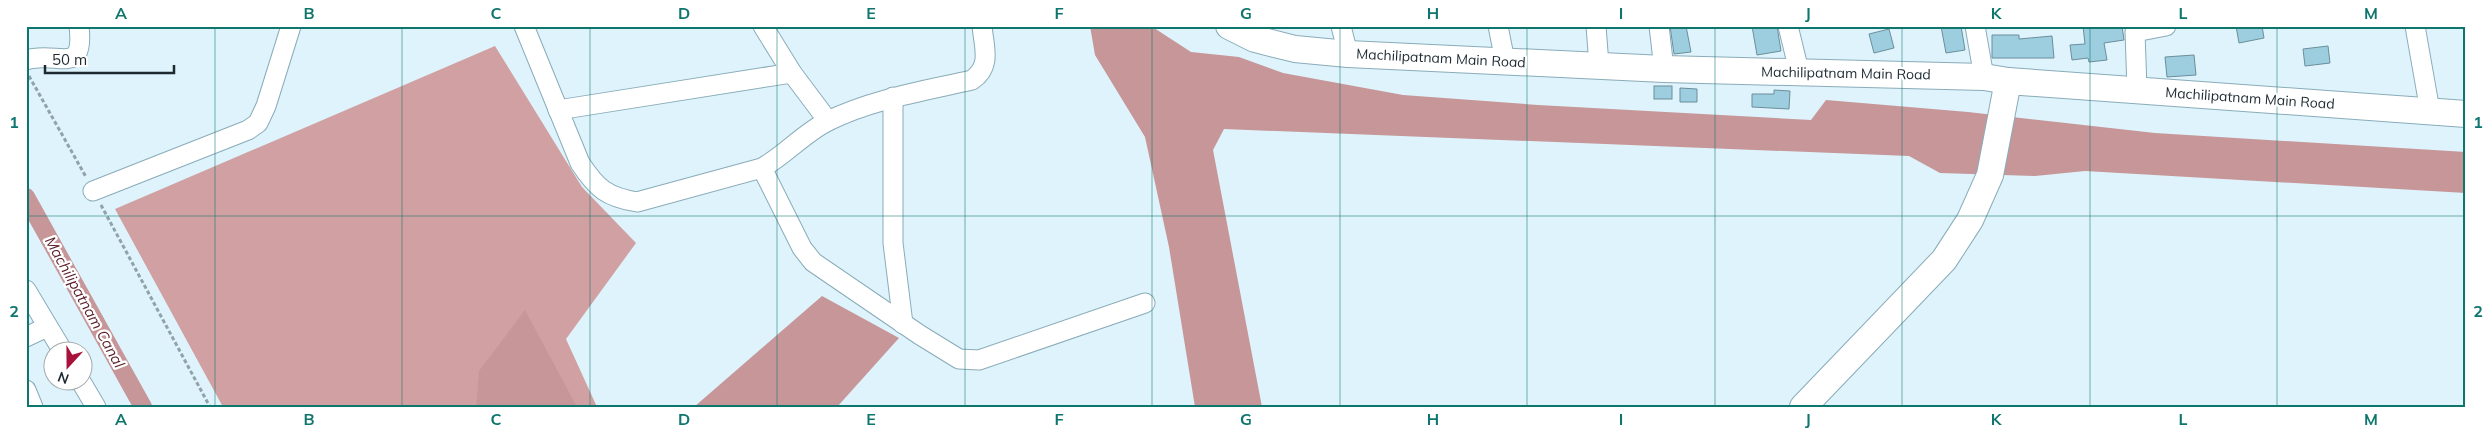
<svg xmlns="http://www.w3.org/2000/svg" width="2492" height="433" font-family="Mulish,sans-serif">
  <rect width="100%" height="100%" fill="#def3fb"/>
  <!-- forest -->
  <polygon fill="#d0a0a2" points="495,46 582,187 636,243 566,339 597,407 223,407 115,209"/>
  <!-- water -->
  <g fill="#c69699">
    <polygon points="1090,26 1151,26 1191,52 1239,57 1283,73 1403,95 1538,105 1811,120 1826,100 1968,112 2155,133 2466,152 2466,193 2085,171 2035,176 1940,173 1909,156 1224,129 1213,150 1262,407 1195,407 1169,247 1145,137 1095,55"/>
    <polygon points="822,296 899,338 837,407 694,407"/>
    <polygon points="525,310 577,407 476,407 479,371"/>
  </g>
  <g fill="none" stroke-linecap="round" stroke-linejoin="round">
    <!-- canal -->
    <polyline stroke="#c69699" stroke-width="18" points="26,197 143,407"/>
  </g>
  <!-- building -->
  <g fill="#9ccee0" stroke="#6c8e9a">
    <polygon points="1670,26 1686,26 1691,52 1674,54"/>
    <polygon points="1752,26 1777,26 1781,51 1757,55"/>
    <polygon points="1941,26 1961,26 1965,50 1946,53"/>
    <polygon points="2083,26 2122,26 2124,40 2104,43 2107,60 2089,62 2088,58 2072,60 2070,45 2085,44"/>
    <polygon points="2236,26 2262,26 2264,38 2239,43"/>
    <polygon points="1889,29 1894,48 1874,53 1869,34"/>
    <polygon points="1992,35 2019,35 2019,39 2052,36 2054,58 1992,58"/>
    <polygon points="2328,46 2330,63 2305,66 2303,49"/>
    <polygon points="2194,55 2196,75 2167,77 2165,57"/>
    <rect x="1654" y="86" width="18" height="13"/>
    <polygon points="1680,88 1697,89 1697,102 1680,102"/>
    <polygon points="1774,90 1790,91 1789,109 1752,107 1752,94 1774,94"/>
  </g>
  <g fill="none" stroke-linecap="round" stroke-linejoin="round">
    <!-- street casing -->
    <g stroke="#89acb9" stroke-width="21">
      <g id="street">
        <path d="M524 26 580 163C597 189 607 197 637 202L762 168C785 155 804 133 828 121 873 99 924 91 972 80 992 66 984 48 982 26"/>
        <polyline points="763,26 792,73 828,121"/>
        <polyline points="1341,26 1348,54"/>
        <polyline points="1498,26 1505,61"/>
        <polyline points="1596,26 1599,65"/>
        <polyline points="1659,26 1664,69"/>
        <polyline points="1788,26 1799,71"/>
        <polyline points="1975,26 1984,77"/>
        <polyline points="2415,26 2430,111"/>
        <path d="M26 60C57 50 85 78 79 26"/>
        <polyline points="2137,89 2135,32 2166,26"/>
        <polyline points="893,97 893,243 903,324"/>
        <polyline points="558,110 792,73"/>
        <polyline points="762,168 802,248 813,262 920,335 959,359 979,360 1145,303"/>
        <polyline points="93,191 248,130 258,123 266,106 291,26"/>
        <polyline points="26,290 62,350"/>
        <polyline points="26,337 47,327"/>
        <polyline points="80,380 96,407"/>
        <polyline points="26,390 33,407"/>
      </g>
    </g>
    <!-- secondary casing -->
    <g stroke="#89acb9" stroke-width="28">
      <g id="secondary">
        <polyline points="1229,26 1255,39 1295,49 1348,54 1664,69 1984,77 2008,81 2466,114"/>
        <polyline points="1803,407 1944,260 1970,220 1990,175 2008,81"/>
      </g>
    </g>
    <!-- path -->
    <g stroke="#90a2aa" stroke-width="3" stroke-dasharray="4 2.5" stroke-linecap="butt">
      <polyline points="29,76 86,177"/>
      <polyline points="101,205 210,407"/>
    </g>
    <!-- street -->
    <use href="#street" stroke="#fff" stroke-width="19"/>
    <!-- secondary -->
    <use href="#secondary" stroke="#fff" stroke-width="26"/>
  </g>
  <!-- grid -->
  <path fill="none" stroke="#0f766e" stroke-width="1" stroke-opacity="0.55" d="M215 26V407M402 26V407M590 26V407M777 26V407M965 26V407M1152 26V407M1340 26V407M1527 26V407M1715 26V407M1902 26V407M2090 26V407M2277 26V407M26 216H2466"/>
  <g text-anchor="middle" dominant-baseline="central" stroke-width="4.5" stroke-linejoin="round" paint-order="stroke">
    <!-- street labels -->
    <g font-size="14" fill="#1d2b31" stroke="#fff">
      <text transform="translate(1441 58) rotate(3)">Machilipatnam Main Road</text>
      <text transform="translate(1846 73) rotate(1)">Machilipatnam Main Road</text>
      <text transform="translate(2250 98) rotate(4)">Machilipatnam Main Road</text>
    </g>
    <!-- water labels -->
    <g font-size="15" font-style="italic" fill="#591d26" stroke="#fff">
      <text transform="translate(85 302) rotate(61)">Machilipatnam Canal</text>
    </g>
  </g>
  <!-- border -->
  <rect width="2492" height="433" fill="none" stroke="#ffffff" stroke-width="55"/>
  <!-- north arrow -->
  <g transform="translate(68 366) rotate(201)"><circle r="24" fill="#ffffff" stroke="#a5aaad"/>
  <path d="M0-4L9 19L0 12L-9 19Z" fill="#a81139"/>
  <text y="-8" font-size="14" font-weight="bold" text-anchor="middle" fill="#1d2b31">N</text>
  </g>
  <!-- scale -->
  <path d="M45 65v8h129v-8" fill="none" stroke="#1d2b31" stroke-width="2.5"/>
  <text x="52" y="65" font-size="15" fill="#1d2b31" stroke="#ffffff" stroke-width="4" paint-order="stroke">50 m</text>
  <rect x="28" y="28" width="2436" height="378" fill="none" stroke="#0f766e" stroke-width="2"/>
  <g font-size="16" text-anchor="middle" font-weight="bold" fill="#0f766e">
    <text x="121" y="19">A</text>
    <text x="309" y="19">B</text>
    <text x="496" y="19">C</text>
    <text x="684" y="19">D</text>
    <text x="871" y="19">E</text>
    <text x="1059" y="19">F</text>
    <text x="1246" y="19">G</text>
    <text x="1433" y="19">H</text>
    <text x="1621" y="19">I</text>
    <text x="1808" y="19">J</text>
    <text x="1996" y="19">K</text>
    <text x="2183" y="19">L</text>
    <text x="2371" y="19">M</text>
    <text x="14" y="128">1</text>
    <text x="2478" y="128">1</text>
    <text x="14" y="317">2</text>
    <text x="2478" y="317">2</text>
    <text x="121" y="425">A</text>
    <text x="309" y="425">B</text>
    <text x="496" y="425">C</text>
    <text x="684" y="425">D</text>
    <text x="871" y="425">E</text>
    <text x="1059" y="425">F</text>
    <text x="1246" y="425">G</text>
    <text x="1433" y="425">H</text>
    <text x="1621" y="425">I</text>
    <text x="1808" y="425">J</text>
    <text x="1996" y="425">K</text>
    <text x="2183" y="425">L</text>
    <text x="2371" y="425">M</text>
  </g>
</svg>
